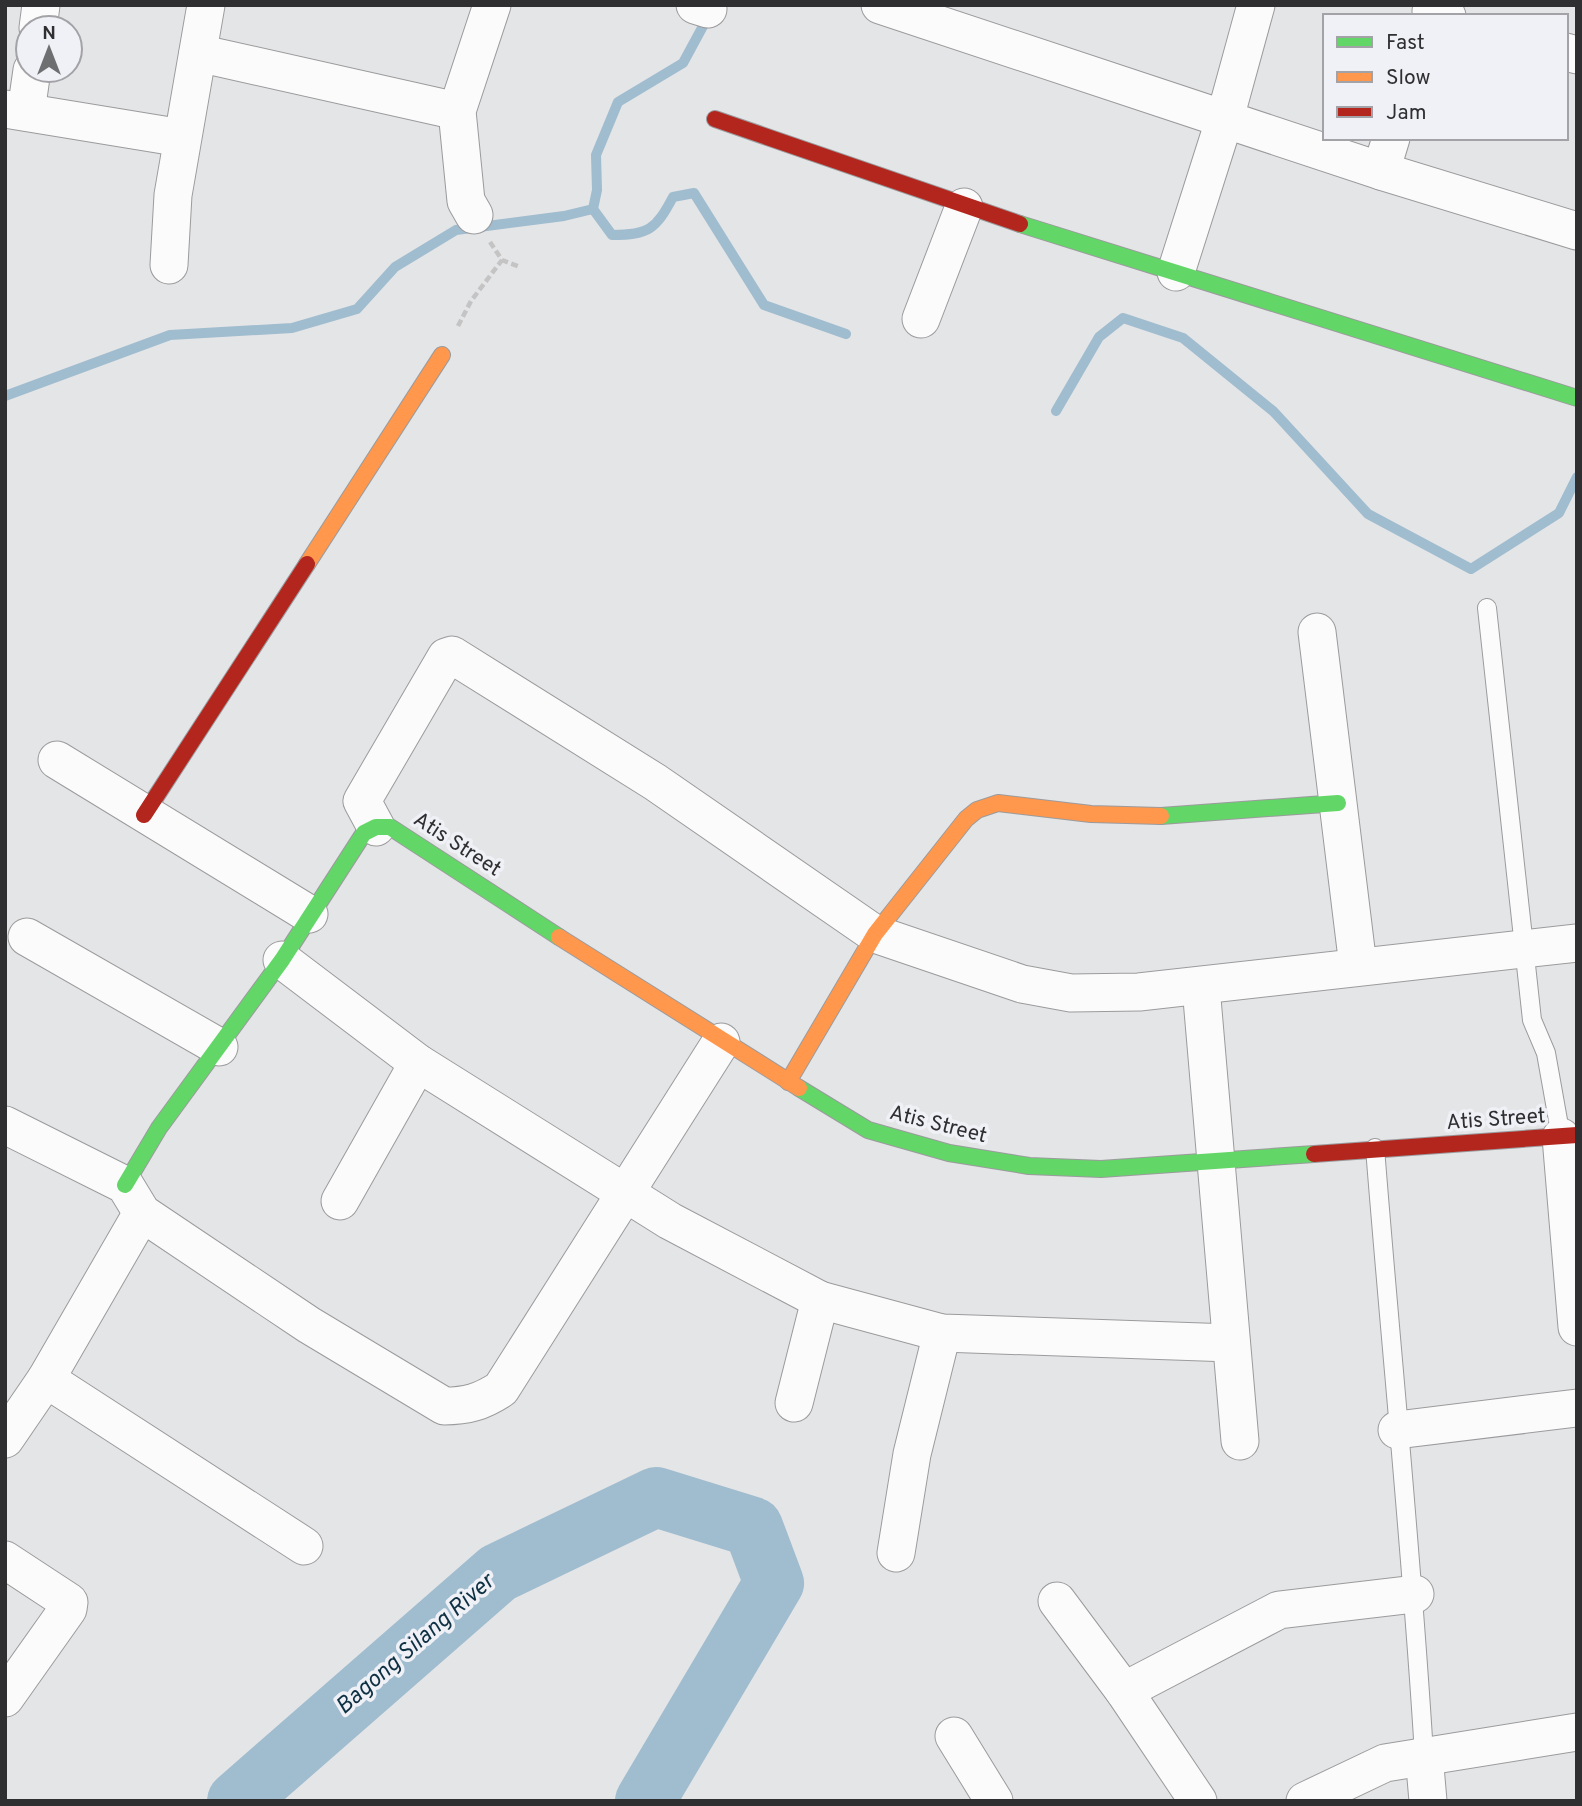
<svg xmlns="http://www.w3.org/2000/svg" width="1582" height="1806" font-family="Overpass,sans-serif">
  <rect width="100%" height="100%" fill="#e4e5e7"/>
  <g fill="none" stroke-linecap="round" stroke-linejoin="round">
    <!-- stream -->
    <g stroke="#a0bccf" stroke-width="10">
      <path d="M709 15 683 63 618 102 596 155 597 190 593 209 612 235C649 235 656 229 673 197L694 193 764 305 846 334"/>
      <polyline points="5,396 170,335 292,328 357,309 395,267 456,230 564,216 593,209"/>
      <polyline points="1056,411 1099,337 1123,318 1183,338 1273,411 1368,514 1471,569 1559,513 1577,477"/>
    </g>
    <!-- river -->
    <polyline stroke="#a0bccf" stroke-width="60" points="237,1801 498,1573 656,1497 753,1527 774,1583 645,1801"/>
    <!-- lane casing -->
    <g stroke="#9b9b9d" stroke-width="20">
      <g id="lane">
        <polyline points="1487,608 1532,1020 1546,1053 1561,1137"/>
        <path d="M1375 1148C1391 1351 1412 1553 1424 1755"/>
      </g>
    </g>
    <!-- street casing -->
    <g stroke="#9b9b9d" stroke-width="39">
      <g id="street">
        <polyline points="695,5 708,9"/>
        <polyline points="880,5 1381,171 1577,231"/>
        <polyline points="1431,11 1447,16"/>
        <polyline points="38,28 41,5"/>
        <polyline points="1566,52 1577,55"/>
        <polyline points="198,53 457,111"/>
        <polyline points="5,109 182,138"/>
        <polyline points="26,112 32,70"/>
        <polyline points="1381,171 1391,138"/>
        <polyline points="474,215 466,201 457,111 492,5"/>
        <polyline points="169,265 173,195 206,5"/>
        <polyline points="1176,272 1225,118 1256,5"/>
        <polyline points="921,319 964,207"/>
        <polyline points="1317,632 1358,966"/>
        <polyline points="57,760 309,914"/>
        <polyline points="376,827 362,801 446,657 452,655 655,782 875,934 1022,984 1071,993 1139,992 1577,943"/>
        <polyline points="27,937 219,1047"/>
        <polyline points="282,960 418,1063 670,1221 820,1300 942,1333 1231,1343"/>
        <polyline points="1201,987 1240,1441"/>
        <path d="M5 1125 125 1185 142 1213 309 1325 444 1406C467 1406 481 1402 501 1389L721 1042"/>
        <polyline points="1561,1137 1577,1327"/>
        <polyline points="340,1201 418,1063"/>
        <polyline points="46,1379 304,1546"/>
        <polyline points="794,1403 820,1300"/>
        <polyline points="1397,1430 1577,1408"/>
        <polyline points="5,1439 46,1379 142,1213"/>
        <polyline points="896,1553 912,1454 942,1333"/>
        <polyline points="5,1560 69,1602 68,1609 5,1698"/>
        <polyline points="1057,1601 1124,1691 1198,1801"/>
        <polyline points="1124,1691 1279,1610 1415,1594"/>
        <polyline points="954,1736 994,1801"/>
        <polyline points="1424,1755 1428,1801"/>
        <polyline points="1305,1801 1385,1763 1577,1732"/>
      </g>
    </g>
    <!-- fast casing -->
    <g stroke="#9b9b9d" stroke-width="18">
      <g id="fast">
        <polyline points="1020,224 1577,398"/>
        <polyline points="1161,816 1338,803"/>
        <polyline points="799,1088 868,1130 949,1153 1029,1166 1101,1169 1314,1154"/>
        <polyline points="125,1185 159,1128 282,960 364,833 376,827 390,827 559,937"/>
      </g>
    </g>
    <!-- slow casing -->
    <g stroke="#9b9b9d" stroke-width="18">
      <g id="slow">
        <polyline points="307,564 442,355"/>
        <polyline points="559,937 799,1088"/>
        <polyline points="788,1082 875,934 966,819 977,810 998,803 1091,814 1161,816"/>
      </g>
    </g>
    <!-- jam casing -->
    <g stroke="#9b9b9d" stroke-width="18">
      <g id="jam">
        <polyline points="715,119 1020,224"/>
        <polyline points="144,815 307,564"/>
        <polyline points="1314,1154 1577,1135"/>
      </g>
    </g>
    <!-- path -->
    <g stroke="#c4c4c5" stroke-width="4.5" stroke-dasharray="7 3.5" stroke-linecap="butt">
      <polyline points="490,242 502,260 520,267"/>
      <polyline points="458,326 471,301 502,260"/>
    </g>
    <!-- lane -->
    <use href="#lane" stroke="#fbfbfb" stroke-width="18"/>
    <!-- street -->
    <use href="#street" stroke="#fbfbfb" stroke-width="37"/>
    <!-- fast -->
    <use href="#fast" stroke="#63d668" stroke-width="16"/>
    <!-- slow -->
    <use href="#slow" stroke="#ff974d" stroke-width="16"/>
    <!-- jam -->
    <use href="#jam" stroke="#b3261e" stroke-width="16"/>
  </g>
  <g text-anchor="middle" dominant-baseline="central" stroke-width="7" stroke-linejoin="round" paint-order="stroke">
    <!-- street labels -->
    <g font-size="21" fill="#2f2f31" stroke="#f0f1f6">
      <text transform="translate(457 845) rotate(33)">Atis Street</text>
      <text transform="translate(1496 1120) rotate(-4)">Atis Street</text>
      <text transform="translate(938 1125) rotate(14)">Atis Street</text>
    </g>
    <!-- water labels -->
    <g font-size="23" font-style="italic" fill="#0e3043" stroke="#f0f1f6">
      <text transform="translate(416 1645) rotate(-41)">Bagong Silang River</text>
    </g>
  </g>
  <!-- border -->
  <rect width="1582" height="1806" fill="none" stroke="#2f2f31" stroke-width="14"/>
  <!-- legend -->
  <rect x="1323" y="14" width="245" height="126" fill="#f0f1f6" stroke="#a3a3a7" stroke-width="2"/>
  <rect x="1337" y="37" width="35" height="10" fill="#63d668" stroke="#a3a3a7" stroke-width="2"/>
  <text x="1386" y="49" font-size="21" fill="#2f2f31">Fast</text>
  <rect x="1337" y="72" width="35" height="10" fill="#ff974d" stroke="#a3a3a7" stroke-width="2"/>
  <text x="1386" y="84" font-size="21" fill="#2f2f31">Slow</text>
  <rect x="1337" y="107" width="35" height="10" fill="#b3261e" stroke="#a3a3a7" stroke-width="2"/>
  <text x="1386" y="119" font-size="21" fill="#2f2f31">Jam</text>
  <!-- north arrow -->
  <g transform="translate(49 49)"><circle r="33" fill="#f0f1f6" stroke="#a3a3a7" stroke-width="2"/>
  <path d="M0-5L12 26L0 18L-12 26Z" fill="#6e6f71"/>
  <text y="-10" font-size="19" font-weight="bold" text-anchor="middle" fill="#2f2f31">N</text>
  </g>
</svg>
